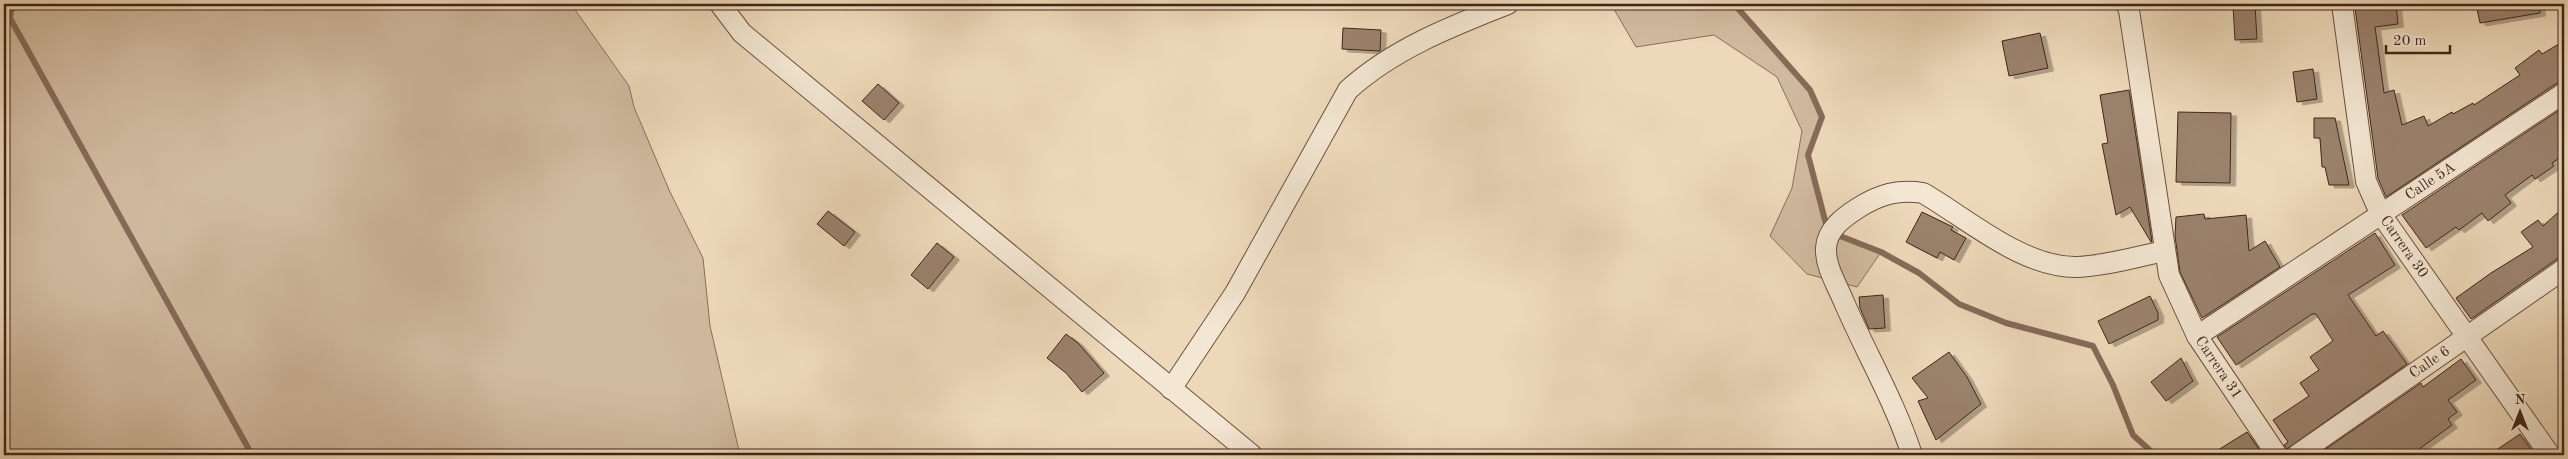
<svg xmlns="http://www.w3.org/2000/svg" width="2568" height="459" font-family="'Old Standard TT',serif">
  <defs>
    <filter id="shadow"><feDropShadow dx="5.5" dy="3" stdDeviation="0" flood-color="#0004"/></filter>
  </defs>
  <rect width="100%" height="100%" fill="#edd9ba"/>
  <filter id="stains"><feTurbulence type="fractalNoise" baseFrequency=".004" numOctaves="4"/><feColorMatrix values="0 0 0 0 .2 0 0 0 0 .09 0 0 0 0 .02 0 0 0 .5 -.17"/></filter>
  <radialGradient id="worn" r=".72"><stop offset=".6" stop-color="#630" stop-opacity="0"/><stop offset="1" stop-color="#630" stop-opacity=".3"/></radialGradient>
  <!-- green -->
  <g fill="#d0ba9f" stroke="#896f5c">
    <polygon points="4,4 571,4 629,86 634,107 670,192 703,258 710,326 740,455 12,455 4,441"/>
    <polygon points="1611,4 1734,4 1810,90 1822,117 1808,155 1826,224 1840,236 1881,252 1857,287 1807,274 1770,236 1792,188 1802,131 1777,77 1714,35 1636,47"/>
  </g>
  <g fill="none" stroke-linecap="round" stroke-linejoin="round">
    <!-- stream -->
    <g stroke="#866b59" stroke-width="6">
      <polyline points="12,4 10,18 252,455"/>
      <polyline points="1734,4 1810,90 1822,117 1808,155 1826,224"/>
      <polyline points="1840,236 1881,252 1919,273 1959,304 2006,323 2093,346 2113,385 2133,435 2155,455"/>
    </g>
  </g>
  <!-- building -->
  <g fill="#9b826d" stroke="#422419" filter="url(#shadow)">
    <polygon points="2396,4 2398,24 2375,27 2384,93 2394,90 2402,125 2424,116 2428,126 2452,112 2453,114 2473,103 2474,105 2520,75 2515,68 2539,50 2542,54 2564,41 2564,81 2557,83 2386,197 2378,178 2355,8"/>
    <polygon points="2476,4 2539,4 2540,13 2480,23"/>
    <polygon points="2255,5 2257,39 2235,40 2233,6"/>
    <polygon points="1343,28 1381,30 1380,51 1342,49"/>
    <polygon points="2040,33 2048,68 2009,76 2002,41"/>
    <polygon points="2313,69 2317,99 2297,102 2293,72"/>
    <polygon points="878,84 899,103 884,120 862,101"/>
    <polygon points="2129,90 2152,242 2151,242 2130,207 2116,215 2102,144 2108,143 2100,95"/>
    <polygon points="2564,107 2564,155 2552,163 2554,166 2535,179 2532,175 2505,195 2511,203 2488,221 2482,213 2459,230 2456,227 2426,248 2402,215"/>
    <polygon points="2178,112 2231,113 2230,183 2176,182"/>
    <polygon points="2314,118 2335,118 2349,185 2329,185 2325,167 2322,167 2320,138 2314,138"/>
    <polygon points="2564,207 2564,257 2557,259 2471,319 2456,298 2491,273 2533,247 2521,232 2538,220 2543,226"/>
    <polygon points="828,211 855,232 844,246 817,224"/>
    <polygon points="1922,212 1953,227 1951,230 1966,238 1954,260 1940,252 1937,258 1906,242"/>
    <polygon points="2204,214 2205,219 2246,215 2249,251 2265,241 2280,267 2202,318 2180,272 2175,236 2176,217"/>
    <polygon points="2375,233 2395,265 2348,295 2376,336 2383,331 2407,364 2287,449 2284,445 2288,442 2273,420 2309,396 2300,383 2319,370 2310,357 2333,341 2316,314 2312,314 2236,365 2217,337"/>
    <polygon points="937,243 954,257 928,289 911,275"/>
    <polygon points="1883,295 1885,328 1869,329 1860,308 1859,297"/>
    <polygon points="2150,296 2158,313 2158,320 2109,344 2098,321"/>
    <polygon points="1066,334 1078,343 1104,373 1082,392 1066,373 1047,358"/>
    <polygon points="1949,352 1967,377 1981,404 1936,440 1918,401 1928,398 1912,378"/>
    <polygon points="2181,358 2193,381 2166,401 2151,382"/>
    <polygon points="2461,359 2476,380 2448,400 2457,412 2448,419 2452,425 2411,455 2317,455 2421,383 2423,387"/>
    <polygon points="2247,432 2263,455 2210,455"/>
    <polygon points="2520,434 2535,455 2489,455"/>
  </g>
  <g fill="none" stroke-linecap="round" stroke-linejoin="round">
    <!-- minor casing -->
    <g stroke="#6d5141" stroke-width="22">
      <g id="minor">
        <polyline points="720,4 742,33 1252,455"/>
        <path id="s1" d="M2126 4 2129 10 2169 275 2197 336 2277 455"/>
        <path id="s2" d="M2342 4 2366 181 2380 213 2550 455"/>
        <path id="s3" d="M2197 336 2564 93"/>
        <path d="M1171 389 1235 293 1348 90C1393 49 1452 26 1508 4"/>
        <path d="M1912 455C1895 402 1866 353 1844 302 1837 285 1825 266 1826 248 1827 229 1844 217 1858 208 1880 194 1899 189 1923 193 1968 219 2023 268 2077 267 2106 266 2136 257 2164 251"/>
        <path id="s4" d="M2297 455 2564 269"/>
      </g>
    </g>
    <!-- minor -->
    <use href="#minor" stroke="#f3e6d2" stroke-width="20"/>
  </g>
  <g text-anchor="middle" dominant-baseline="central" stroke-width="4" stroke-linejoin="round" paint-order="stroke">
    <!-- street labels -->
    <g font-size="15" fill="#422419" stroke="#f3e6d2">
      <text stroke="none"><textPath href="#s3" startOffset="280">Calle 5A</textPath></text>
      <text stroke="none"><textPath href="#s2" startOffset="255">Carrera 30</textPath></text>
      <text stroke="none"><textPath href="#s4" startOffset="162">Calle 6</textPath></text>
      <text stroke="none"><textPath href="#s1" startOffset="380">Carrera 31</textPath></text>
    </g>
  </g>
  <!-- margin -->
  <rect width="2568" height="459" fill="none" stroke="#edd9ba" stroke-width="20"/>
  <rect x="5" y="5" width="2558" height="449" fill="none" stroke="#422419" stroke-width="2.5"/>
  <rect x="10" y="10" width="2548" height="439" fill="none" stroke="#422419"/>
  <!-- north arrow -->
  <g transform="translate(2520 412)" stroke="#f3e6d2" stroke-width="4" paint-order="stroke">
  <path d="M0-4L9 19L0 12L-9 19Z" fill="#422419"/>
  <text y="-8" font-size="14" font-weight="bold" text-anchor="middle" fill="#422419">N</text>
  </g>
  <!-- scale -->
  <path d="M2386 45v8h64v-8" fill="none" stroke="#422419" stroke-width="2.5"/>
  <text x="2393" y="45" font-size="15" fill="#422419" stroke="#f3e6d2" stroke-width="4" paint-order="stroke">20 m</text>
  <rect width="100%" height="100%" filter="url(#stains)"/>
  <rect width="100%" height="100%" fill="url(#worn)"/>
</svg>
